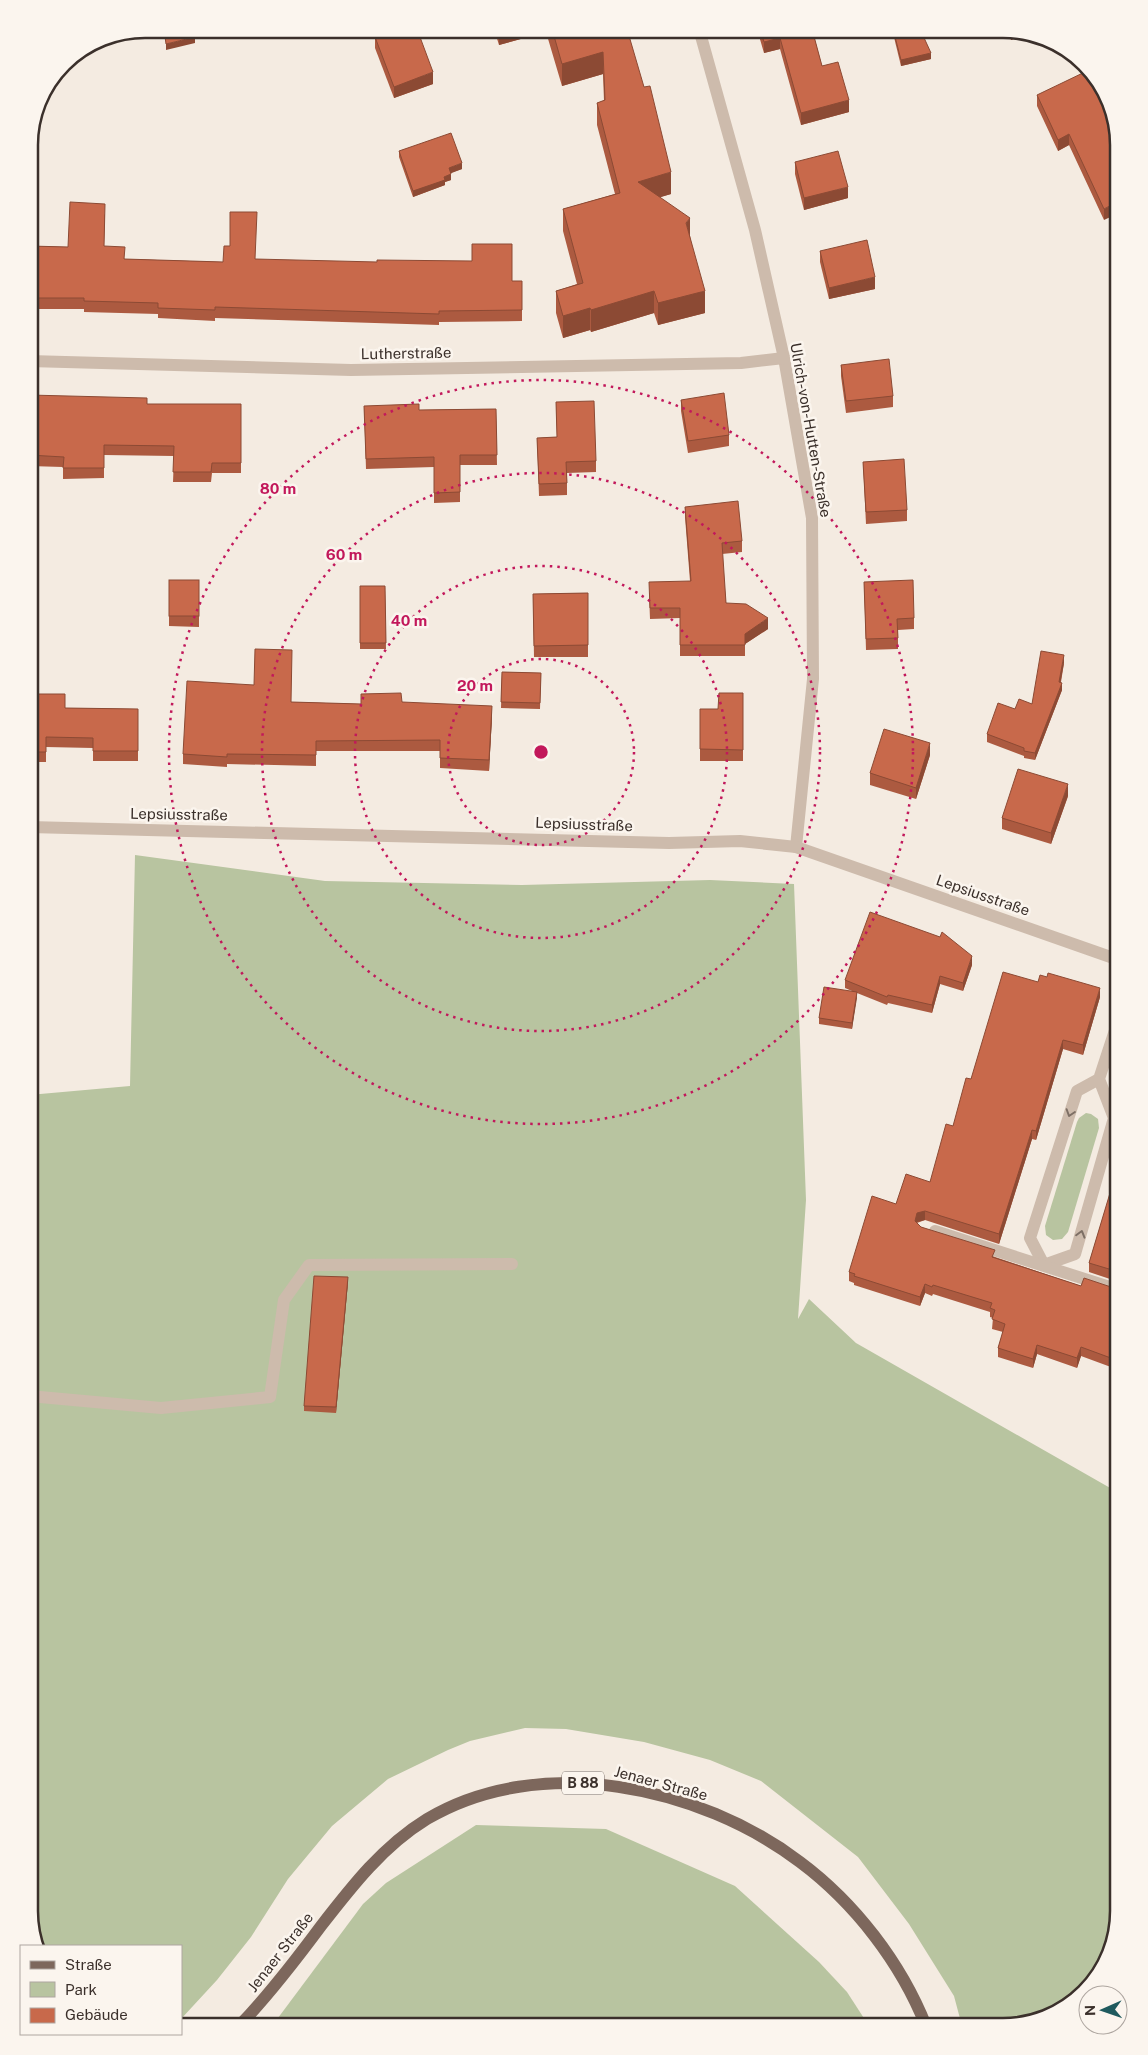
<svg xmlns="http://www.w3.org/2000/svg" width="1148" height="2055" font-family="'Public Sans',sans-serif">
  <rect width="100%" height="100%" fill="#f4ebe1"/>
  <!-- green -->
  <g fill="#b8c4a0">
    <polygon points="135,855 325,881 522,885 710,880 794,884 806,1200 798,1319 809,1299 856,1343 1119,1493 1119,1910 1100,1974 1054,2014 1003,2026 962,2026 954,1996 909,1924 858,1857 761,1781 710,1760 644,1742 566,1729 525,1728 470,1741 448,1750 388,1779 332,1826 288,1879 251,1937 217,1980 181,2019 181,1946 37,1946 29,1910 29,1095 130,1086"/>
    <polygon points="1086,1113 1091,1114 1098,1119 1099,1128 1068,1232 1062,1239 1053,1240 1046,1235 1045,1226 1077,1122 1079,1118"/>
    <polygon points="476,1825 606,1829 735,1886 819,1962 847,1992 869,2026 272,2026 363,1904 386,1883"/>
  </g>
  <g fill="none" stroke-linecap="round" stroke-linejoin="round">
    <!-- minor -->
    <g stroke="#cdbbac" stroke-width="12">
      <polyline points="699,29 755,230 784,358 812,518 813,679 796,847"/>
      <polyline points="29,361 351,370 741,363 784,358"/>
      <polyline points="29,827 669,843 740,841 796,847 1119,960"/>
      <polyline points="1099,1079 1077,1091 1030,1238 1044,1265 1075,1254 1114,1118 1099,1079 1119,1018"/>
      <polyline points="935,1231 1119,1290"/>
      <polyline points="29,1396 161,1408 270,1397 284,1300 309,1265 512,1264"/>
    </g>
    <!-- major -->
    <path stroke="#7d675c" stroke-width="12" d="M239 2026C269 1995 295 1961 321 1926 352 1886 383 1846 427 1819 540 1752 700 1786 800 1862 855 1903 901 1963 926 2026"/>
  </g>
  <!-- wall -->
  <g fill="#ac5a40">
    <polygon points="494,29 627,29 671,194 660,197 690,236 705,313 658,325 654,313 591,332 590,330 563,338 556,313 556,291 577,284 563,231 563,209 615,194 597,125 597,103 604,101 603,74 562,86 546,32 499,45"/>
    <polygon points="757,29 812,29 822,66 849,112 801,125 780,49 764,53"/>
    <polygon points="892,29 920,29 931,59 901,66"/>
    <polygon points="1006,29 1011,29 1025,34 1011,40"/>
    <polygon points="375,37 433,84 394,98 375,48"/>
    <polygon points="1107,93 1104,220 1069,145 1058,151 1037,106 1037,95"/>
    <polygon points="399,151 462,169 450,173 451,180 445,182 445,185 413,197 399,157"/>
    <polygon points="795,162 848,198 804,210 795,174"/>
    <polygon points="105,214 104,246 125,259 223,262 256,259 512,281 522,281 522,321 439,322 439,325 215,318 215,321 158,318 158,314 84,312 84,309 29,309 29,246 68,247"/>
    <polygon points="820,251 875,289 829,299 820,262"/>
    <polygon points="841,365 893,396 893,407 846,413 841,376"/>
    <polygon points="29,395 147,404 241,404 241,473 212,473 211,482 173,482 174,456 104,455 104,478 63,479 63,467 29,466"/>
    <polygon points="681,400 729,435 729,446 688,453 681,411"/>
    <polygon points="556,402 596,461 596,472 567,473 567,495 539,496 537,438 557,437"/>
    <polygon points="364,406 419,410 496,409 497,465 460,465 460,502 434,503 434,467 366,469"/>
    <polygon points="863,462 907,510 907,521 866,524"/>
    <polygon points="685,507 742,541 742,552 722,554 726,603 768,629 745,644 745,656 680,656 680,618 650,619 649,593 690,581 685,517"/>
    <polygon points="169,580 199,580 199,627 169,626"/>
    <polygon points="864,582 914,618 914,629 898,630 898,649 866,650"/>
    <polygon points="360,586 385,586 386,649 360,649"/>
    <polygon points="588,593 588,657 534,657 533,594"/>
    <polygon points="1119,608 1119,629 1118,629"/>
    <polygon points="1064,663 1061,682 1062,690 1035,760 1024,758 1024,756 987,742 987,734 1015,709 1032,704"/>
    <polygon points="502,672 541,673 540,709 501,708"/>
    <polygon points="254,685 291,702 361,704 402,702 492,717 489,771 440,768 440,751 316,751 316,766 227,764 227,767 183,764 183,754"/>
    <polygon points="743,693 743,761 700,761 700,709 718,709"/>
    <polygon points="29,694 65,708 138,709 138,761 93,761 93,748 46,747 46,762 29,762"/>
    <polygon points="930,755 916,799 870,785 870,773"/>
    <polygon points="1068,796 1051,844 1002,829 1002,818"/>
    <polygon points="972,965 963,991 940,984 932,1013 888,1003 887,1005 857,993 852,1029 819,1024 819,1018 852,991 845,988 845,980"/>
    <polygon points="1038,982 1100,997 1083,1055 1063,1049 1036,1140 1032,1139 999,1244 925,1220 917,1223 921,1227 995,1257 1081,1286 1117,1289 1119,1288 1119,1370 1081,1356 1077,1368 1037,1354 1033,1368 998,1357 998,1348 1003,1332 992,1329 993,1318 990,1317 990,1312 933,1294 932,1296 925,1293 920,1306 854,1285 854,1283 849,1281 849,1272 896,1204 930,1182 953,1126 971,1079"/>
    <polygon points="1119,1154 1119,1282 1089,1272 1089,1263 1119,1165"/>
    <polygon points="348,1282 336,1413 304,1411 304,1406"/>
  </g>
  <!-- shaded-wall -->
  <g fill="#8c4a34">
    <polygon points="499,29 546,29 546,32 499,45"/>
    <polygon points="1011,29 1025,34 1011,40"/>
    <polygon points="195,37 195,43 166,50 166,44"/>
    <polygon points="780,38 780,49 764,53 764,42"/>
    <polygon points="603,52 603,74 562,86 562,64"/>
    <polygon points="931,53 931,59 901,66 901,60"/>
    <polygon points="433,72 433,84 394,98 394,87"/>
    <polygon points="849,100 849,112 801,125 801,113"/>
    <polygon points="1069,134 1069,145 1058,151 1058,140"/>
    <polygon points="462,163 462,169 449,174 449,168"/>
    <polygon points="671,172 671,194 638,204 638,182"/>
    <polygon points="451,174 451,180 445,182 445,185 413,197 413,191"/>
    <polygon points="848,187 848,198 804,210 804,198"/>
    <polygon points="1119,201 1119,213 1104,220 1104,209"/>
    <polygon points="690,218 690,240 686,223"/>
    <polygon points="875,277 875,289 829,299 829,288"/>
    <polygon points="654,291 654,313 591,332 591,310"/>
    <polygon points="705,291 705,313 658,325 658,303"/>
    <polygon points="590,308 590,330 563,338 563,316"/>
    <polygon points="768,618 768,629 745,644 745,634"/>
    <polygon points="1064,655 1064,663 1059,690 1059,682"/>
    <polygon points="1062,683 1062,690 1035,760 1035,753"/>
    <polygon points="492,706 492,717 489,771 489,760"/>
    <polygon points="930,743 930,755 916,799 916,788"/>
    <polygon points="1068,784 1068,796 1051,844 1051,833"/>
    <polygon points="972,956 972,965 963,991 963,983"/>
    <polygon points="940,976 940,984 932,1013 932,1005"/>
    <polygon points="1100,988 1100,997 1083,1055 1083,1045"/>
    <polygon points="857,992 857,998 852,1029 852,1023"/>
    <polygon points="1063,1040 1063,1049 1036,1140 1036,1131"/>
    <polygon points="1032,1130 1032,1139 999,1244 999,1234"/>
    <polygon points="925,1211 925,1220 917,1222 915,1230 915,1221 917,1213"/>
    <polygon points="348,1277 348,1282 336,1413 336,1407"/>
    <polygon points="925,1284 925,1293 920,1306 920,1297"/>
    <polygon points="1037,1345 1037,1354 1033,1368 1033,1359"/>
    <polygon points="1081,1347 1081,1356 1077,1368 1077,1358"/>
  </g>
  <!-- building -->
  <g fill="#c8694b" stroke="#8c4a34">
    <polygon points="164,29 192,29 195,37 166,44"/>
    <polygon points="396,29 417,29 433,72 394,87 375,37"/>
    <polygon points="552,29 627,29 644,87 650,86 671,172 638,182 690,218 686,223 705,291 658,303 654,291 591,310 590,308 563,316 556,291 583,283 563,209 620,193 597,103 605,100 603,52 562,64"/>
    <polygon points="760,29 812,29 822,66 838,62 849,100 801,113 780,38 764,42"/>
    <polygon points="893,29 920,29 931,53 901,60"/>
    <polygon points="1087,71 1108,95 1119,145 1119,201 1104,209 1069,134 1058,140 1037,95"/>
    <polygon points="451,133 462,163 449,168 451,174 444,177 445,180 413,191 399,151"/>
    <polygon points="838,151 848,187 804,198 795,162"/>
    <polygon points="70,202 105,204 104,246 125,247 124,259 223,262 224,246 230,246 230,212 257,212 255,259 377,262 377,260 472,261 472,244 512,244 512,281 522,281 522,310 439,311 439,314 215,307 215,310 158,308 158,303 84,301 84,298 29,298 29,246 68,247"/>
    <polygon points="867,240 875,277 829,288 820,251"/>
    <polygon points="889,359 893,396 846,401 841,365"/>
    <polygon points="724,393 729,435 688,441 681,400"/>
    <polygon points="29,395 147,398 147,404 241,404 241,463 212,463 211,472 173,472 174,446 104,445 104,468 63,468 64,457 29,455"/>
    <polygon points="594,401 596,461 566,462 567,483 539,484 537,438 557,437 556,402"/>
    <polygon points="419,404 419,410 496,409 497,455 460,455 460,492 434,493 434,457 366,459 364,406"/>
    <polygon points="904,459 907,510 866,512 863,462"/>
    <polygon points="738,501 742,541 722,543 726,603 746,604 768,618 745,634 745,645 680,645 680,608 650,608 649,582 691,581 685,507"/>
    <rect x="169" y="580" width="30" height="36"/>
    <polygon points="913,580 914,618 897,619 898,638 866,639 864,582"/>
    <polygon points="360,586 385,586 386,643 360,643"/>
    <polygon points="588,593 588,645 534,646 533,594"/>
    <polygon points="255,649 292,650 291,702 361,704 361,694 401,693 402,702 492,706 489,760 440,758 440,740 316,741 316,755 227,754 227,757 183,754 187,681 254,685"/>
    <polygon points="1041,651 1064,655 1059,682 1062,683 1035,753 1024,751 1024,748 987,734 998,703 1015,709 1019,699 1032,704"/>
    <polygon points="502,672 541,673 540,703 501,702"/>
    <polygon points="719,693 743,693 743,750 700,749 700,709 718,709"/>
    <polygon points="29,694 65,694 65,708 138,709 138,751 93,751 93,738 46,737 46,752 29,752"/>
    <polygon points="884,729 930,743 916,788 870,773"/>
    <polygon points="1018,769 1068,784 1051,833 1002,818"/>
    <polygon points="870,912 940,937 942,932 972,956 963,983 940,976 932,1005 888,995 887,997 845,980"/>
    <polygon points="1003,972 1038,982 1040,975 1047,977 1048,973 1100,988 1083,1045 1063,1040 1036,1131 1032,1130 999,1234 925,1211 917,1213 915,1221 921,1227 995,1250 992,1257 1081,1286 1084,1278 1117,1289 1119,1288 1119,1361 1081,1347 1077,1358 1037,1345 1033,1359 998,1348 1005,1324 992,1319 995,1310 990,1308 992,1303 933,1285 932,1287 925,1284 920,1297 854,1276 855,1274 849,1272 872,1196 896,1204 906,1174 930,1182 946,1124 953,1126 966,1078 971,1079"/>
    <polygon points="824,987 857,992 852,1023 819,1018"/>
    <polygon points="1119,1163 1119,1272 1089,1263"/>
    <polygon points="314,1276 348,1277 336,1407 304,1406"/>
  </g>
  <!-- one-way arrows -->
  <defs><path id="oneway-chevron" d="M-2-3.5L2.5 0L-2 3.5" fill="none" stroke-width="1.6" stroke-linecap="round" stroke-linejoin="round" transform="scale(1.25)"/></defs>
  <g stroke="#7d6f65">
    <use href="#oneway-chevron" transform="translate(1070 1113) rotate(108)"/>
    <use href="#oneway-chevron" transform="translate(1081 1234) rotate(-74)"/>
  </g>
  <!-- distance rings -->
  <g fill="none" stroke="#c2185b" stroke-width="2.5" stroke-dasharray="2.5 5">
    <circle cx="541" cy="752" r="93"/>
    <circle cx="541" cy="752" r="186"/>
    <circle cx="541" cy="752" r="279"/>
    <circle cx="541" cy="752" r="372"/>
  </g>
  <g text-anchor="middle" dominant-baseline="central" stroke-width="5" stroke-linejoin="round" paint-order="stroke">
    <!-- shield labels -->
    <rect fill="#fbf5ee" stroke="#756b66" stroke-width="1" x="562" y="1771.5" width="42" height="23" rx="4"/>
    <g font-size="14" font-weight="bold" fill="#3b302b">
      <text x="583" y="1783">B 88</text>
    </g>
    <!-- street labels -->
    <g font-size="15" fill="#3b302b" stroke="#fbf5ee">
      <text transform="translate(406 353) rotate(-1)">Lutherstraße</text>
      <text transform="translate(811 430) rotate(80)">Ulrich-von-Hutten-Straße</text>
      <text transform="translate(179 814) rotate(1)">Lepsiusstraße</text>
      <text transform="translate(584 824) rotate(2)">Lepsiusstraße</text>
      <text transform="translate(983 895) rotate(19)">Lepsiusstraße</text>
      <text transform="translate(661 1783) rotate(15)">Jenaer Straße</text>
      <text transform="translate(280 1952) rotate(-52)">Jenaer Straße</text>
    </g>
  </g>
  <!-- crop -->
  <path d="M0 0H1148V2055H0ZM145 38H1003A107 107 0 0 1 1110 145V1911A107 107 0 0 1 1003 2018H145A107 107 0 0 1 38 1911V145A107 107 0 0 1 145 38Z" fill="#fbf5ee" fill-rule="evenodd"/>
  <path fill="none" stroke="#3b302b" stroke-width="2.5" d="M145 38H1003A107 107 0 0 1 1110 145V1911A107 107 0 0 1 1003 2018H145A107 107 0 0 1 38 1911V145A107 107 0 0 1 145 38Z"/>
  <circle cx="541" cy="752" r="8" fill="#c2185b" stroke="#fbf5ee" stroke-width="2.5"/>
  <g font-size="15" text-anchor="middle" font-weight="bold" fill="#c2185b" stroke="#fbf5ee" stroke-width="5" stroke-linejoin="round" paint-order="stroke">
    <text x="278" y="494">80 m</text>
    <text x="344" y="560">60 m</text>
    <text x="409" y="626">40 m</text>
    <text x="475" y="691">20 m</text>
  </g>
  <!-- legend -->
  <rect x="20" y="1945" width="162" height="90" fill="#fbf5ee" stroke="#aea6a0"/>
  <rect x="30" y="1961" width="25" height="8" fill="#7d675c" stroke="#aea6a0"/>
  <text x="65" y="1970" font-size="15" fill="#3b302b">Straße</text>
  <rect x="30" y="1982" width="25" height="15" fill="#b8c4a0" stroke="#aea6a0"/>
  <text x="65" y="1995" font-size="15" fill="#3b302b">Park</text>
  <rect x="30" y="2008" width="25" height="15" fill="#c8694b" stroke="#aea6a0"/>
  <text x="65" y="2020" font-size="15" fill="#3b302b">Gebäude</text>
  <!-- north arrow -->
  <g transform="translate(1103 2010) rotate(268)"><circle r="24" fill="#fbf5ee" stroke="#aea6a0"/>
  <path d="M0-4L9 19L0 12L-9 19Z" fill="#1f5a5e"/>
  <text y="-8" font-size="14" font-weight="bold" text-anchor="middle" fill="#3b302b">N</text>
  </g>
</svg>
